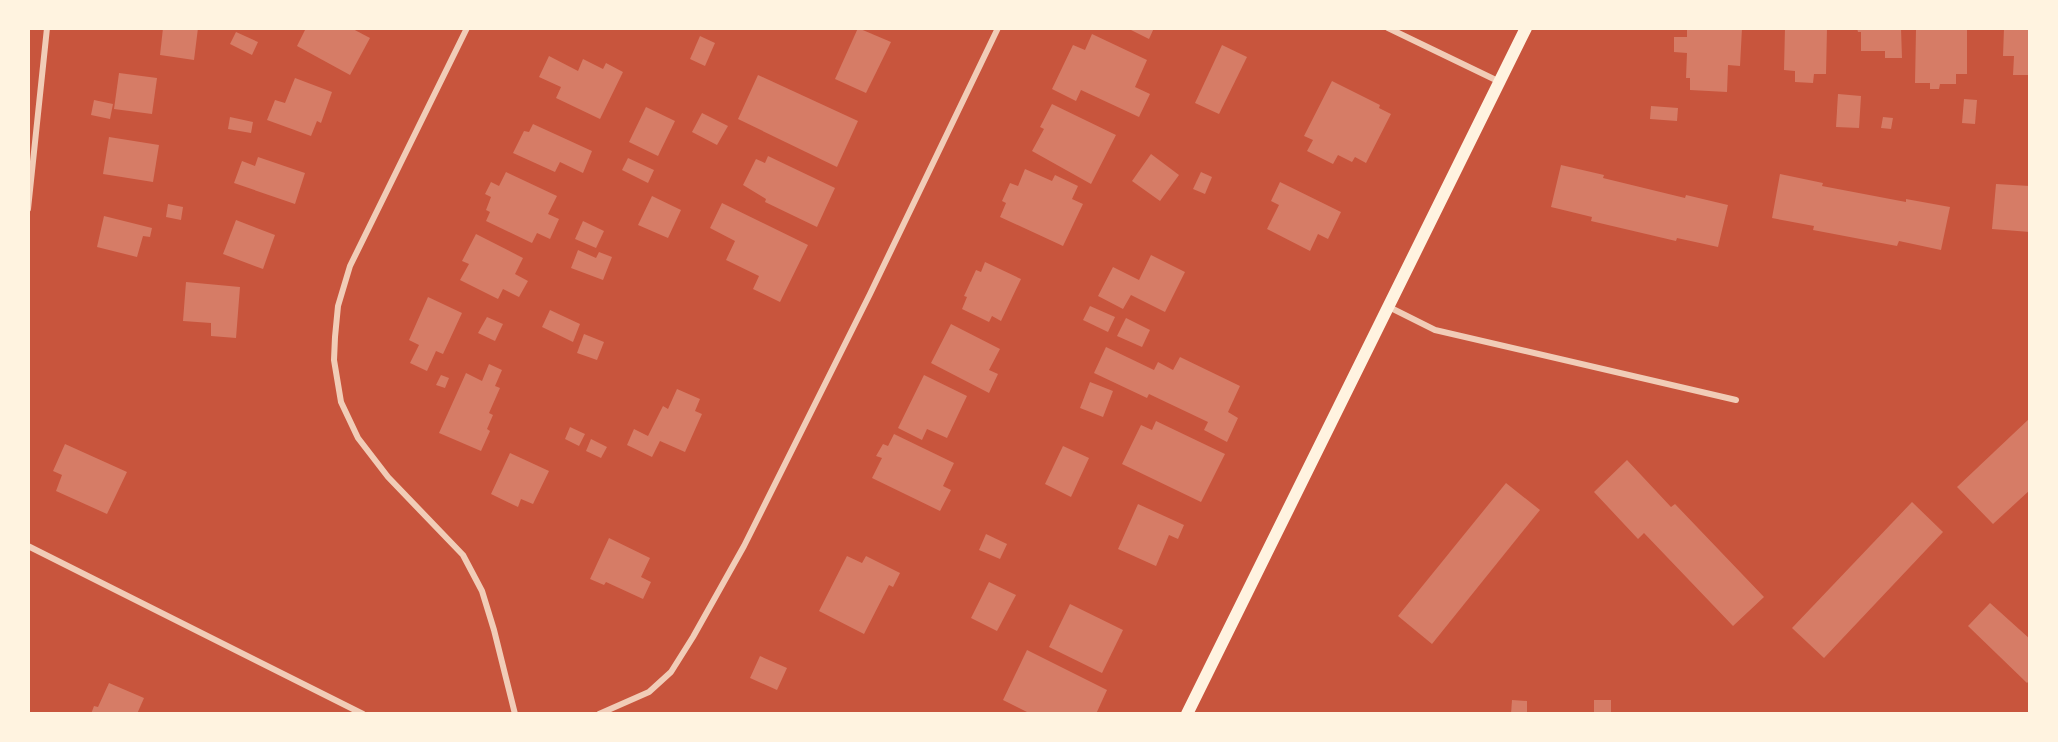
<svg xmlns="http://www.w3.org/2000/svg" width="2058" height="742" font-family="'IBM Plex Serif',serif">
  <rect width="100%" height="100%" fill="#c8553d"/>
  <!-- building -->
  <g fill="#d67c66">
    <polygon points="163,28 198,28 194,60 160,55"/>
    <polygon points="306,28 351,28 370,38 350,75 297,46"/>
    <polygon points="858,28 891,42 866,93 835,79"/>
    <polygon points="1127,28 1154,28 1149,39"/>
    <polygon points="1687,28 1742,28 1740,66 1728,65 1727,92 1690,90 1690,78 1686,78 1687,53 1674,52 1674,37 1687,37"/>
    <polygon points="1785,28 1827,28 1826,74 1814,74 1813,83 1795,82 1795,71 1784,70"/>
    <polygon points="1857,28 1901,28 1902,58 1885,58 1885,51 1861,51 1861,32 1858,32"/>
    <polygon points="1931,28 1967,30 1967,74 1956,74 1956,84 1940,84 1939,89 1930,89 1930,83 1915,83 1916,29"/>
    <polygon points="2004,28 2030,28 2030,75 2013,75 2014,56 2003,56"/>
    <polygon points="236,32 258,42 252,55 230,44"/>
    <polygon points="1092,34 1147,60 1135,87 1150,94 1139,117 1081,90 1076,101 1052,89 1073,45 1085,50"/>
    <polygon points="700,36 715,43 705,66 690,59"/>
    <polygon points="1222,45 1247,57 1219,114 1195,103"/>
    <polygon points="549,56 578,71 583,59 603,69 606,63 623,72 600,119 556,98 561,87 539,77"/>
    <polygon points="119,73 157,78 152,114 114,109"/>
    <polygon points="758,75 858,121 837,167 738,119"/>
    <polygon points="295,78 332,92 321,123 317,121 311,136 267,120 275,100 285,103"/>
    <polygon points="1332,81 1380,105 1379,108 1391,114 1366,163 1355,157 1352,162 1338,155 1333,164 1307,151 1313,140 1304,136"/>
    <polygon points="1838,94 1861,96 1859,128 1836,127"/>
    <polygon points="1964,99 1977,100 1975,124 1962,123"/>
    <polygon points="94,100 113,104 110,119 91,115"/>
    <polygon points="1052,104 1116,135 1091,184 1032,151 1044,129 1040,127"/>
    <polygon points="1651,106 1678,108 1677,121 1650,119"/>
    <polygon points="646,107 675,121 658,156 629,142"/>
    <polygon points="702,113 728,126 717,145 692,132"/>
    <polygon points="230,117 253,122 251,133 228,129"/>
    <polygon points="1883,117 1893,118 1891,129 1881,128"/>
    <polygon points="533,124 592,151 583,173 560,162 555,172 513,153 524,131 529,132"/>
    <polygon points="109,137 159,145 153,182 103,174"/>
    <polygon points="1151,154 1179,175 1160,201 1132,181"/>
    <polygon points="768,156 835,188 817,227 765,202 766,199 743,185 756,159 765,163"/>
    <polygon points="258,157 305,173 295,204 234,183 242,161 255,166"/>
    <polygon points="628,158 654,170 648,183 622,170"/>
    <polygon points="1561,165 1604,175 1603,178 1685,198 1686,195 1728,205 1718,247 1677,238 1676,241 1591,221 1592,217 1551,207"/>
    <polygon points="1025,169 1052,181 1055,175 1078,186 1072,199 1083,204 1063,246 1000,217 1006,203 1002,201 1010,183 1018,186"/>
    <polygon points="506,172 557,196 548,214 559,219 550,239 537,233 532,243 486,221 490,212 486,210 491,197 485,194 491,182 499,186"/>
    <polygon points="1201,172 1212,177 1205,194 1193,189"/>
    <polygon points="1780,174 1823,183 1822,186 1906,202 1906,199 1950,207 1941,250 1899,241 1897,246 1813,230 1814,226 1772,218"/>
    <polygon points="1280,182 1341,212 1328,239 1318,234 1310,251 1267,229 1279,205 1271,201"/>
    <polygon points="1996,184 2030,186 2030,232 1992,229"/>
    <polygon points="652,196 681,210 668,238 638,225"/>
    <polygon points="722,203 808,245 780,302 753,289 759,276 726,260 735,241 710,228"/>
    <polygon points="168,204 183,207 181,220 166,217"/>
    <polygon points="104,216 152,228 150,237 143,236 137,257 97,247"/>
    <polygon points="236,220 275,235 263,269 223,254"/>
    <polygon points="583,221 604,231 596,248 575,239"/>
    <polygon points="476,234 523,258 515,274 528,281 519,297 503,289 498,299 460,280 469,264 462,261"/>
    <polygon points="578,250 596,258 599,252 612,257 603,280 571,268"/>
    <polygon points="1151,255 1185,272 1165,312 1131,295 1123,309 1098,296 1113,267 1139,280"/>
    <polygon points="985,262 1021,279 1001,321 992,316 989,322 962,309 967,297 964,296 976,270 981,272"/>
    <polygon points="186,282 240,287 236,338 211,336 211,323 183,321"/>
    <polygon points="428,297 462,313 443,354 436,351 427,371 410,363 419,345 409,340"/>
    <polygon points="1090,306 1115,317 1108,332 1083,320"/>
    <polygon points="550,310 580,324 573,342 542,327"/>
    <polygon points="487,317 503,324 495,341 478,333"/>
    <polygon points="1126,318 1150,330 1142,347 1117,336"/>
    <polygon points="951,324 1000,349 989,370 998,374 989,393 931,363"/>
    <polygon points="584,334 604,342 597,360 577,353"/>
    <polygon points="1106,347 1154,370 1158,362 1173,370 1180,357 1240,386 1228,412 1238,418 1227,442 1204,430 1208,422 1149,394 1147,398 1094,373"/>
    <polygon points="489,364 502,370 495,386 500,388 489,413 493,415 487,429 490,431 481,451 439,433 466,373 482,381"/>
    <polygon points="441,375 449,378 445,388 436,385"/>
    <polygon points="924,375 967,396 947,438 927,429 922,440 898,428"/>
    <polygon points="1090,382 1113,391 1103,417 1080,408"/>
    <polygon points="677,389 700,399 695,411 702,414 685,452 660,441 652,457 627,445 634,429 648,436 663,406 668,409"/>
    <polygon points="2030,418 2030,490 1993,524 1957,487"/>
    <polygon points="1156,421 1225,454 1201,502 1122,464 1141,425 1152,430"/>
    <polygon points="570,427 585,434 579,446 565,439"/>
    <polygon points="894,434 954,463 943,486 951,490 940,511 872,478 882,458 876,456 883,444 888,446"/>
    <polygon points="591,439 607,447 601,458 586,451"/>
    <polygon points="65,444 127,472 107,514 56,491 62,475 53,471"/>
    <polygon points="1063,446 1089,458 1071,497 1045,484"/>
    <polygon points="510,453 549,471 533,504 521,499 518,507 491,494"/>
    <polygon points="1627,460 1671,507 1675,504 1764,597 1733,626 1644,533 1638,539 1594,492"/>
    <polygon points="1506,483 1540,510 1432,644 1398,616"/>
    <polygon points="1912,502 1943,532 1824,658 1792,628"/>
    <polygon points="1138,504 1184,525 1178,539 1169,535 1156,566 1118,549"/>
    <polygon points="986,534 1007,544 1000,559 979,550"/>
    <polygon points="609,538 650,558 641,577 651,582 643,599 606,582 604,585 590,579"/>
    <polygon points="847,556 862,563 866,556 900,573 893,587 889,585 864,634 819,611"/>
    <polygon points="989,582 1016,595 997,631 971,618"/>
    <polygon points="1990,603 2030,639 2030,680 2027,683 1968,626"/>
    <polygon points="1070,604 1123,630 1102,673 1049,647"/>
    <polygon points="1027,650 1107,690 1096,714 1031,714 1003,700"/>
    <polygon points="760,656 787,668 777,690 750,678"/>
    <polygon points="109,683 144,698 137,714 91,714 94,706 98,707"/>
    <polygon points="1512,700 1527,701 1527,714 1511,714"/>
    <rect x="1594" y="700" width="17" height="14"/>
  </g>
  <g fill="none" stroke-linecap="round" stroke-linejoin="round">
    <!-- minor -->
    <g stroke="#f1ccb7" stroke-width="6">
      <polyline points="467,28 350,266 338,306 335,337 334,360 341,402 358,438 388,477 463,555 482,591 494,630 515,714"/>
      <polyline points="1388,28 1500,82"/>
      <polyline points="28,209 47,28"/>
      <polyline points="1389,307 1435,330 1736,400"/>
      <polyline points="28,546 363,714"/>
      <polyline points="599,714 649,692 671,672 693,637 744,546 870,294 998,28"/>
    </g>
    <!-- secondary -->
    <polyline stroke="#fff3e0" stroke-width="12" points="1187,714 1526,28"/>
  </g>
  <!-- border -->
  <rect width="2058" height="742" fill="none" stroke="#fff3e0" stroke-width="60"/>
</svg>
